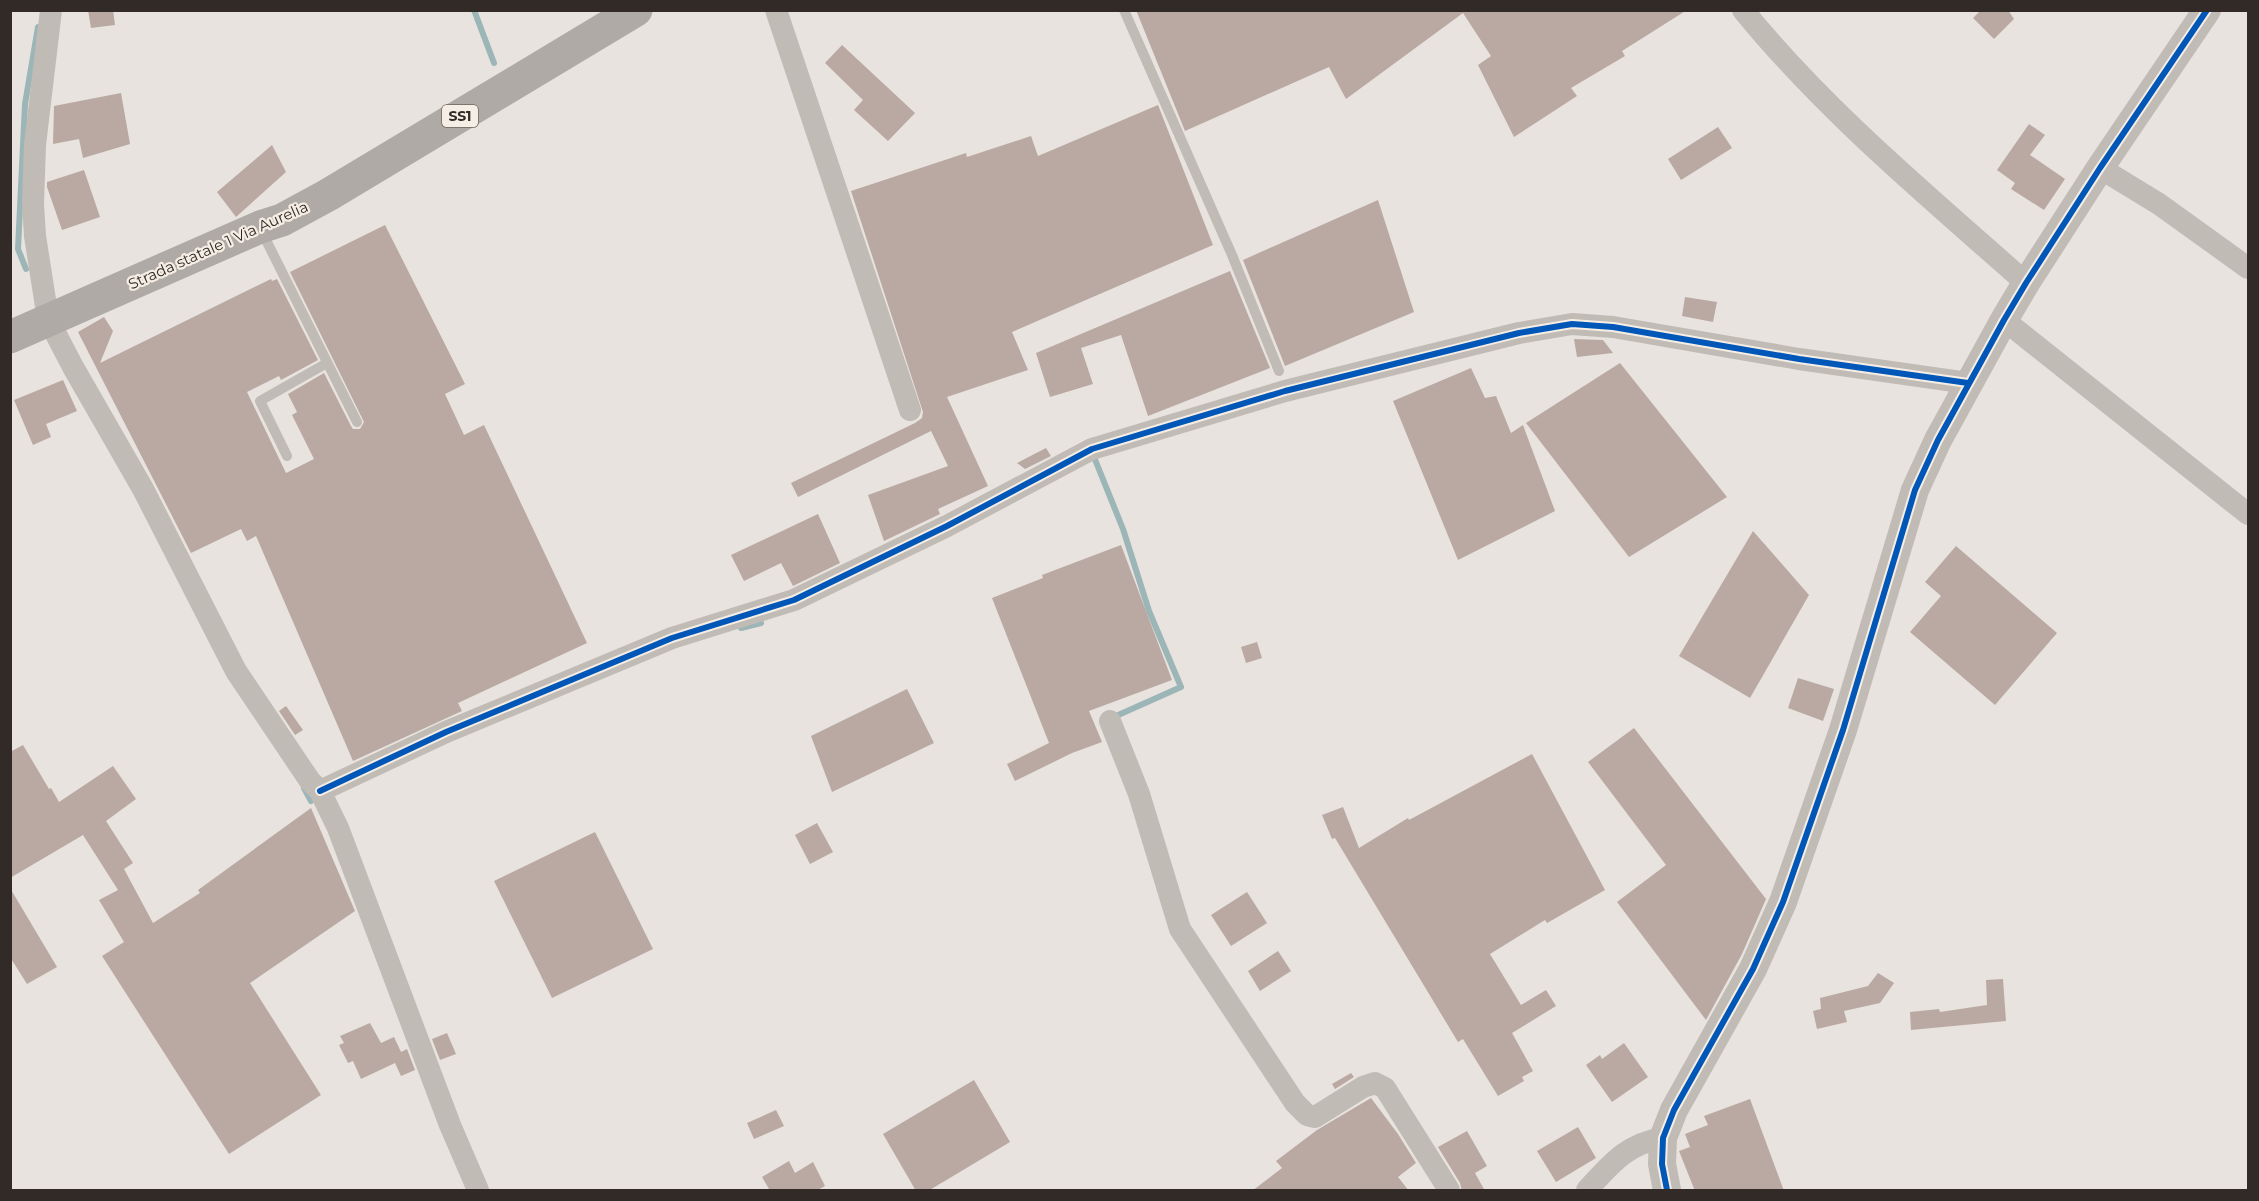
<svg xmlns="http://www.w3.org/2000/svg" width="2259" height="1201" font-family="Montserrat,sans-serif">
  <rect width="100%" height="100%" fill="#e8e3de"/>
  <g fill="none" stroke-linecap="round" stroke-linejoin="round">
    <!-- stream -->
    <g stroke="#9cb6b7" stroke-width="6">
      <polyline points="474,10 494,63"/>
      <polyline points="26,269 18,249 25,104 38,27"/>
      <polyline points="1094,457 1123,529 1149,611 1181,687 1116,716"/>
      <polyline points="741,628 761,623"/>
      <polyline points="304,788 311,801"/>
    </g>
  </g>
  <!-- building -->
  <g fill="#baa9a2">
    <polygon points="88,10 113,10 115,25 91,28"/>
    <polygon points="1136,10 1687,10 1622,51 1625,56 1571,88 1577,96 1514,137 1478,65 1491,56 1463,13 1346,99 1329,67 1185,131"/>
    <polygon points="1981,10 2008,10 2014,19 1994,39 1973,18"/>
    <polygon points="842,45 915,113 888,141 854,110 863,100 825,63"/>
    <polygon points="121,93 130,144 83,158 79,139 53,144 54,106"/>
    <polygon points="1158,105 1213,245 1012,332 1028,370 947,397 988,486 938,509 940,514 884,541 868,495 948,466 931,431 798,497 791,483 915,423 922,418 923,412 851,191 966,153 967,157 1031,136 1038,156"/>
    <polygon points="2029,124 2045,135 2030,155 2065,179 2044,210 2011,189 2015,183 1997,170"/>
    <polygon points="1718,127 1732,148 1681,180 1668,159"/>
    <polygon points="272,145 286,172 236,217 217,192"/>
    <polygon points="84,170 100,217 62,230 47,187 47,182"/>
    <polygon points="1378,200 1414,312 1285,366 1243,260"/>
    <polygon points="385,225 465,384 445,394 464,435 484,425 587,643 458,703 462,711 353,761 256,536 247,541 241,529 191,553 78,332 104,317 113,331 100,363 271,279 272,281 277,279 318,360 281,380 279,376 247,392 286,473 314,459 292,415 297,412 288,394 324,373 351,426 353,429 360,429 364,422 290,272"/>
    <polygon points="1230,271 1270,368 1148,416 1121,335 1081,348 1093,384 1050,397 1036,353"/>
    <polygon points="1685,297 1717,302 1713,322 1682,316"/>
    <polygon points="1574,339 1603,340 1613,353 1577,357"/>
    <polygon points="1620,363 1727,497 1629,557 1526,423"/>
    <polygon points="1471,368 1485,398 1496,396 1511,433 1523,425 1555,511 1458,560 1393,401"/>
    <polygon points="63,380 77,411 46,424 51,437 33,445 14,400"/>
    <polygon points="1046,448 1051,456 1025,469 1017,463"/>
    <polygon points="818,514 840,563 793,586 781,563 744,581 731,555"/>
    <polygon points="1753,531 1809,595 1750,698 1679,656"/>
    <polygon points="1121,545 1172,680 1089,711 1102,742 1072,753 1015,781 1007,764 1049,743 992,598 1043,578 1042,575"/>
    <polygon points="1956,546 2057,633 1995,705 1910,632 1941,596 1925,582"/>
    <polygon points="1257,642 1262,658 1246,663 1241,647"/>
    <polygon points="1798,678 1834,689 1823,721 1788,708"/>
    <polygon points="907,689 934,743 832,792 811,736"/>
    <polygon points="286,706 303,730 295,735 279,711"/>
    <polygon points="1634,728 1766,899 1742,954 1706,1020 1617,902 1666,865 1588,762"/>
    <polygon points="23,745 49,789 51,788 59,802 113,766 136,799 106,821 133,863 124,869 153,923 200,893 198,890 311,808 355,911 250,983 321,1095 229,1154 102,956 124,942 99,900 118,890 83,835 10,878 10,752"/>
    <polygon points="1532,754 1605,890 1547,923 1545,920 1490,954 1521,1005 1546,990 1556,1006 1512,1033 1533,1071 1522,1077 1524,1081 1498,1096 1463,1039 1458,1042 1335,838 1332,839 1322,815 1343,807 1359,848 1408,818 1409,820"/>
    <polygon points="817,823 833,852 810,864 795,835"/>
    <polygon points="595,832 653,949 552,998 494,881"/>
    <polygon points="10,888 57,967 27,984 10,957"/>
    <polygon points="1247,892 1267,923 1231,946 1211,915"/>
    <polygon points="1278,951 1291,971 1260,991 1248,971"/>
    <polygon points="1878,973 1894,983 1880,1003 1844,1011 1847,1022 1817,1029 1813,1011 1821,1009 1820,998 1868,986"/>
    <polygon points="2003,979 2006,1021 1911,1030 1910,1012 1939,1009 1940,1012 1987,1005 1986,980"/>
    <polygon points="370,1023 381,1043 394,1037 401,1052 407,1049 415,1070 401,1076 395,1063 361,1079 353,1061 348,1063 339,1045 344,1043 340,1036"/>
    <polygon points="447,1033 456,1054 440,1060 432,1039"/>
    <polygon points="1624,1043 1648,1077 1612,1102 1586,1065 1600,1055 1602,1059"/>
    <polygon points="1351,1073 1354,1077 1335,1089 1332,1084"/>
    <polygon points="974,1080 1010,1142 928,1191 916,1191 883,1134"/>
    <polygon points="1371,1098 1398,1134 1416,1163 1398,1177 1409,1191 1252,1191 1282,1168 1276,1161 1317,1130"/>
    <polygon points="1750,1099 1784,1191 1695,1191 1679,1151 1690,1147 1685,1134 1708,1125 1704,1116"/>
    <polygon points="776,1110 784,1126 754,1139 747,1123"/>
    <polygon points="1578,1127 1596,1158 1556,1182 1537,1151"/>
    <polygon points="1467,1131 1487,1166 1475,1173 1485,1191 1462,1191 1460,1183 1438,1147"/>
    <polygon points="789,1161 795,1173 813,1162 825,1186 816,1191 767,1191 769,1189 762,1177"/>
  </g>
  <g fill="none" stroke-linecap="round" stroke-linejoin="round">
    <!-- service -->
    <g stroke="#c1bbb6" stroke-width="10">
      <polyline points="1124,10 1232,255 1279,371"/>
      <polyline points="261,230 357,422"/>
      <polyline points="287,456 260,401 327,363"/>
    </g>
    <!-- minor -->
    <g stroke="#c1bbb6" stroke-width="22">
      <polyline points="51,10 35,145 33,204 35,236 48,319 73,367 143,489 236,671 310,781 320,791 338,828 450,1125 478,1190"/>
      <polyline points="776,10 910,410"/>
      <path d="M1743 10C1826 112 1928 196 2026 283"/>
      <polyline points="2100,168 2159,204 2248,268"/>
      <polyline points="2004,320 2248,514"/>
      <polyline points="1110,721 1139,794 1180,929 1295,1103 1307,1115 1315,1117 1363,1087 1375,1083 1385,1088 1449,1190"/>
      <polyline points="320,791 446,732 672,638 794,600 947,526 1092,449 1285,391 1519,333 1572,324 1613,327 1799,359 1968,383"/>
      <path d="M1587 1190C1611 1164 1626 1144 1663 1138"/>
    </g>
    <!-- tertiary -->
    <polyline stroke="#c1bbb6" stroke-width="28" points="1667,1190 1662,1164 1663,1138 1674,1110 1753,969 1783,902 1843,730 1915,490 1938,440 2004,320 2026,283 2100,168 2207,10"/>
    <!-- primary -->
    <polyline stroke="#afaaa6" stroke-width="33" points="10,337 260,227 282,220 328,195 636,10"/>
    <!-- cycleway casing -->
    <g stroke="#f6eee4" stroke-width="10">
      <g id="cycleway">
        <polyline points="320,791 446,732 672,638 794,600 947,526 1092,449 1285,391 1519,333 1572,324 1613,327 1799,359 1968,383"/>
        <polyline points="1667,1190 1662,1164 1663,1138 1674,1110 1753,969 1783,902 1843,730 1915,490 1938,440 2004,320 2026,283 2100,168 2207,10"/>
      </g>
    </g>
    <!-- cycleway -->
    <use href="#cycleway" stroke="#0057b8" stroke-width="6"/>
  </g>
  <g text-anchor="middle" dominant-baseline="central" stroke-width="4.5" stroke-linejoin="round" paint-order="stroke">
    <!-- shield labels -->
    <rect fill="#f6eee4" stroke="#6c655f" stroke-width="1.5" x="442" y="105" width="36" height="22" rx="4.5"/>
    <g font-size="14" font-weight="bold" fill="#312a26">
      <text x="460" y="116">SS1</text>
    </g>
    <!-- street labels -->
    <g font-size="15" fill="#312a26" stroke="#f6eee4">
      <text transform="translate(218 245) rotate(-24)">Strada statale 1 Via Aurelia</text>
    </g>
  </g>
  <!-- border -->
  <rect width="2259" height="1201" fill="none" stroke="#312a26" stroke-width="24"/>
</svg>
